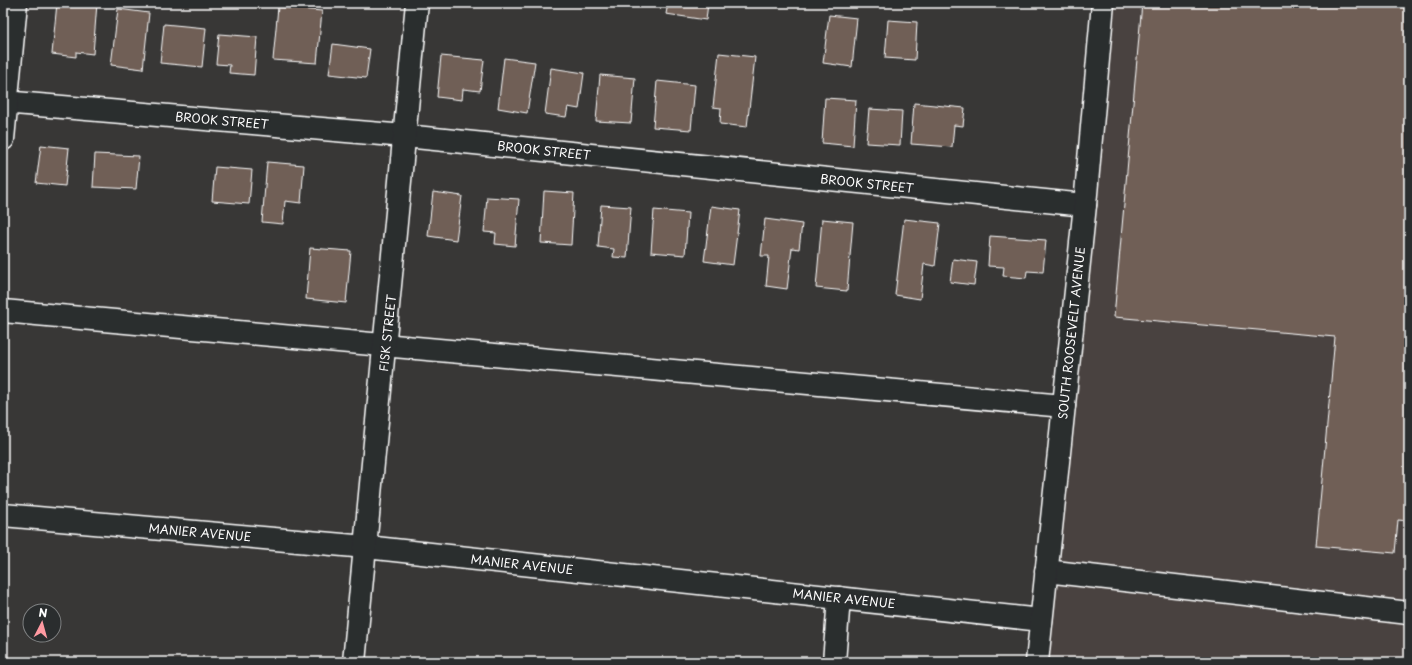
<svg xmlns="http://www.w3.org/2000/svg" width="1412" height="665" font-family="'Playpen Sans',sans-serif">
  <rect width="100%" height="100%" fill="#383736"/>
  <filter id="ink" filterUnits="userSpaceOnUse"><feTurbulence type="fractalNoise" baseFrequency=".025" numOctaves="2"/><feDisplacementMap in="SourceGraphic" scale="8" xChannelSelector="R" yChannelSelector="G"/><feConvolveMatrix kernelMatrix="1 2 1 2 8 2 1 2 1" color-interpolation-filters="sRGB"/></filter>
  <g filter="url(#ink)">
    <!-- built -->
    <polygon fill="#494340" points="1103,3 1409,3 1409,662 1037,662"/>
    <!-- building -->
    <g fill="#705f57" stroke="#fff">
      <polygon points="57,3 97,3 93,54 76,52 76,57 52,54"/>
      <polygon points="668,3 708,3 706,20 666,14"/>
      <polygon points="1142,3 1409,3 1409,521 1398,520 1395,553 1316,546 1335,337 1114,317"/>
      <polygon points="278,7 322,11 317,63 273,60"/>
      <polygon points="118,9 149,13 143,69 111,65"/>
      <polygon points="829,15 857,18 852,67 823,63"/>
      <polygon points="888,20 917,22 915,60 885,58"/>
      <polygon points="164,24 206,28 202,67 160,63"/>
      <polygon points="219,34 257,37 254,75 229,73 230,65 216,64"/>
      <polygon points="333,44 370,49 366,78 329,74"/>
      <polygon points="719,53 755,57 747,127 720,124 721,108 713,107"/>
      <polygon points="441,56 484,60 480,91 463,89 462,100 437,97"/>
      <polygon points="504,58 535,62 527,113 498,108"/>
      <polygon points="551,68 584,73 579,109 568,107 566,117 545,114"/>
      <polygon points="600,75 635,78 631,123 596,121"/>
      <polygon points="657,81 695,85 691,130 653,127"/>
      <polygon points="825,98 856,100 853,146 822,143"/>
      <polygon points="914,103 965,108 963,126 954,125 952,147 911,144"/>
      <polygon points="869,109 902,111 900,145 866,143"/>
      <polygon points="41,145 69,148 65,186 36,183"/>
      <polygon points="95,154 139,156 136,189 93,187"/>
      <polygon points="267,162 304,165 301,203 285,201 283,224 262,222"/>
      <polygon points="215,167 252,170 249,204 212,201"/>
      <polygon points="544,191 574,193 571,245 541,243"/>
      <polygon points="433,192 462,196 456,240 428,236"/>
      <polygon points="487,197 519,199 515,246 495,244 496,233 484,232"/>
      <polygon points="601,205 631,207 627,258 613,257 614,249 598,247"/>
      <polygon points="711,206 740,210 733,265 704,261"/>
      <polygon points="654,210 688,213 685,255 651,252"/>
      <polygon points="765,219 802,224 799,249 792,248 787,289 766,286 769,256 761,256"/>
      <polygon points="822,219 853,222 847,291 816,288"/>
      <polygon points="904,219 940,223 935,266 924,264 920,299 895,295"/>
      <polygon points="990,236 1046,240 1043,272 1027,271 1026,278 1003,276 1004,267 988,266"/>
      <polygon points="310,248 351,251 346,303 306,299"/>
      <polygon points="953,259 977,262 974,285 950,282"/>
    </g>
    <g fill="none" stroke-linecap="round" stroke-linejoin="round">
      <!-- minor casing -->
      <g stroke="#fff" stroke-width="25">
        <g id="minor">
          <polyline points="3,102 405,136 1085,205"/>
          <polyline points="3,139 16,3"/>
          <polyline points="3,311 1064,406"/>
          <polyline points="3,515 366,547 1041,620"/>
          <polyline points="1046,571 1409,613"/>
          <polyline points="354,662 417,3"/>
          <polyline points="834,662 839,598"/>
          <polyline points="1037,662 1085,205 1103,3"/>
        </g>
      </g>
      <!-- minor -->
      <use href="#minor" stroke="#2a2d2e" stroke-width="22"/>
    </g>
  </g>
  <g text-anchor="middle" dominant-baseline="central" stroke-width="4" stroke-linejoin="round" paint-order="stroke">
    <!-- street labels -->
    <g font-size="12" fill="#fff" stroke="#2a2d2e">
      <text transform="translate(222 120) rotate(5)">BROOK STREET</text>
      <text transform="translate(544 150) rotate(6)">BROOK STREET</text>
      <text transform="translate(867 183) rotate(6)">BROOK STREET</text>
      <text transform="translate(387 333) rotate(-84)">FISK STREET</text>
      <text transform="translate(1071 333) rotate(-84)">SOUTH ROOSEVELT AVENUE</text>
      <text transform="translate(200 532) rotate(5)">MANIER AVENUE</text>
      <text transform="translate(522 564) rotate(6)">MANIER AVENUE</text>
      <text transform="translate(844 598) rotate(6)">MANIER AVENUE</text>
    </g>
  </g>
  <!-- margin -->
  <rect width="1412" height="665" fill="none" stroke="#2a2d2e" stroke-width="16"/>
  <rect x="8" y="8" width="1396" height="649" fill="none" stroke="#fff" stroke-width="1.5" filter="url(#ink)"/>
  <!-- north arrow -->
  <g transform="translate(42 623) rotate(6)"><circle r="19" fill="#2a2d2e" stroke="#7f8182"/>
  <path d="M0-3L7 15L0 10L-7 15Z" fill="#ff9aa2"/>
  <text y="-6" font-size="11" font-weight="bold" text-anchor="middle" fill="#ffffff">N</text>
  </g>
</svg>
